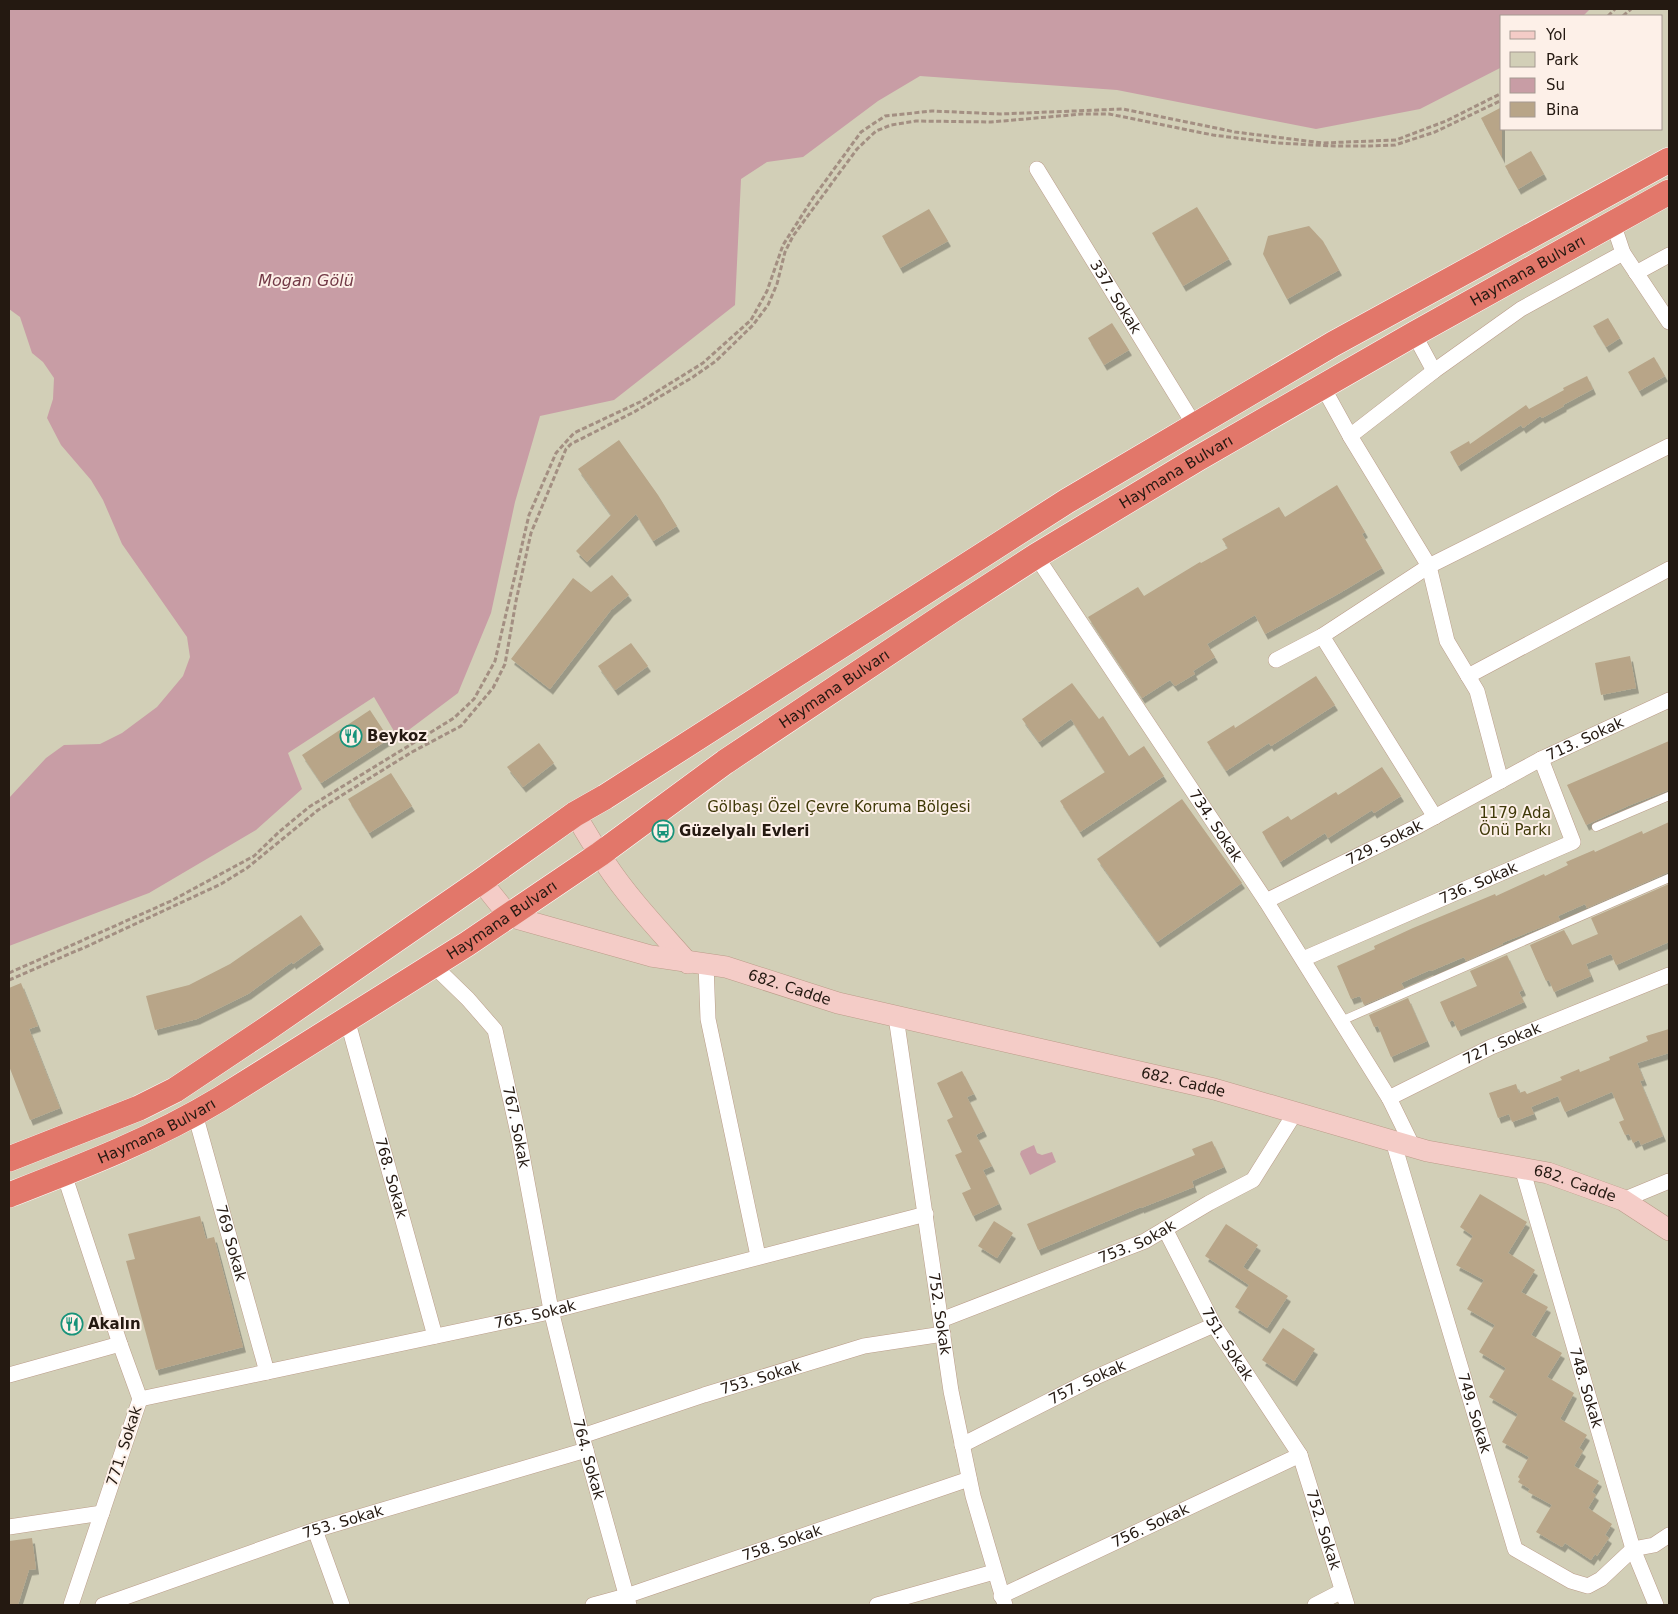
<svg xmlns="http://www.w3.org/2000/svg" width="1678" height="1614" font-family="'DejaVu Sans',sans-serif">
  <defs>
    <filter id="shadow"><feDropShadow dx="3" dy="5.5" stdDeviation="0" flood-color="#0004"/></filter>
  </defs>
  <rect width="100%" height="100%" fill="#fae0cf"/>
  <!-- green -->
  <path fill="#d2cfb7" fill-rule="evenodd" d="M9 9H1669V1605H9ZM1502 16H1662V129H1502Z"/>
  <!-- water -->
  <g fill="#c89da5">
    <polygon points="9,9 1590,9 1583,16 1502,16 1502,67 1420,109 1316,129 1117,90 920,76 878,101 803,157 767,162 741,179 735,305 614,400 540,416 515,502 491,613 458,693 398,738 374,697 288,753 302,789 256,830 149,893 9,946 9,798 46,758 64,745 100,744 122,733 157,707 183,676 190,657 187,637 122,544 103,500 91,480 61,445 47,418 53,399 54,378 43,362 32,353 20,317 9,309"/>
    <polygon points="1034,1145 1037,1153 1042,1155 1052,1152 1056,1162 1030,1175 1020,1154 1021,1151"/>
  </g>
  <!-- building -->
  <g fill="#b8a588" filter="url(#shadow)">
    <polygon points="1502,107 1502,158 1481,118"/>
    <polygon points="1531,151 1544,174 1518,189 1505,166"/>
    <polygon points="1197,207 1229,259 1183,286 1152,233"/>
    <polygon points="929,209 948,241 900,268 882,236"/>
    <polygon points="1309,226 1323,241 1339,270 1287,299 1263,254 1268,236"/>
    <polygon points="1608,318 1620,338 1606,347 1593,326"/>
    <polygon points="1112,323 1129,350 1104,365 1088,338"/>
    <polygon points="1654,357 1665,376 1639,391 1628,372"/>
    <polygon points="1587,376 1593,389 1563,405 1564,406 1542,418 1540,416 1523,428 1521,425 1458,466 1450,452 1469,441 1470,444 1526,405 1529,409 1564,390 1563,388"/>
    <polygon points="619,440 658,495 677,526 653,541 636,514 587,562 576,551 611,515 578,469"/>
    <polygon points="1337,485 1365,532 1362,534 1382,568 1338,594 1265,634 1255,615 1207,644 1215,657 1193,671 1195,674 1175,686 1170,680 1142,698 1088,617 1138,587 1144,596 1200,562 1201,563 1228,548 1222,539 1279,507 1285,517"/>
    <polygon points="612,575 629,595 611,610 550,689 511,659 573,578 591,592"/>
    <polygon points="631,643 648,666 615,690 598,666"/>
    <polygon points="1630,656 1636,688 1601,695 1595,663"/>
    <polygon points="1316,676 1335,705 1271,746 1269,743 1226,771 1207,742 1234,725 1235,728"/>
    <polygon points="1072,683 1099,719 1103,716 1129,756 1144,746 1164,776 1080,832 1060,801 1105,772 1071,719 1039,742 1022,719"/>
    <polygon points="370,710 389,739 321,783 302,755"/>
    <polygon points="1669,741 1669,790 1628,806 1586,825 1567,785"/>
    <polygon points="539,743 554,763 523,787 507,767"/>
    <polygon points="1382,767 1401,796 1374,813 1372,810 1328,838 1325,833 1280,862 1262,832 1288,816 1291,820 1336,792 1338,795"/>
    <polygon points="391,773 412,806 369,833 348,799"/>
    <polygon points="1182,799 1242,883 1157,942 1097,859"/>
    <polygon points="1669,822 1669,872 1587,908 1585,904 1558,916 1560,920 1502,943 1503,944 1466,961 1464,957 1431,971 1430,970 1401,983 1404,988 1364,1005 1360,996 1351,999 1337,966 1375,949 1374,946 1413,928 1495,894 1496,896 1544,874 1545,876 1568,865 1566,862 1594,850 1595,852 1642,831 1643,834"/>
    <polygon points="1669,884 1669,942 1616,965 1611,954 1586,964 1591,976 1554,992 1549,980 1546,981 1530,945 1564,930 1572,945 1598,934 1591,918"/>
    <polygon points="301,915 321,944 293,964 292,962 248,994 197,1019 155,1030 146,996 189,985 230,964"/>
    <polygon points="1507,955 1523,990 1519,992 1524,1002 1458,1031 1453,1020 1449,1022 1440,1002 1477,986 1470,971"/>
    <polygon points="21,983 38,1026 29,1029 60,1108 30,1120 9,1066 9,988"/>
    <polygon points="1408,998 1427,1041 1391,1057 1378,1026 1374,1027 1369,1015"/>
    <polygon points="1669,1029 1669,1053 1637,1063 1644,1080 1640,1081 1663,1136 1641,1145 1639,1140 1633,1143 1629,1134 1625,1135 1619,1122 1624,1120 1612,1092 1565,1112 1558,1096 1531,1107 1534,1114 1512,1122 1509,1114 1498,1118 1489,1093 1516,1084 1519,1093 1525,1091 1527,1094 1562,1080 1560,1077 1579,1069 1580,1072 1610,1060 1609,1057 1648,1041 1646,1036"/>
    <polygon points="962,1071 974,1094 967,1097 984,1131 976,1135 992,1166 983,1170 999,1204 973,1216 962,1193 971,1189 955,1155 962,1152 947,1120 953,1117 937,1083"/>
    <polygon points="1212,1141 1224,1167 1192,1181 1194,1187 1141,1208 1141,1207 1038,1250 1027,1224 1195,1155 1192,1149"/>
    <polygon points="1480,1194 1527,1222 1508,1253 1535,1270 1521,1292 1548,1307 1531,1335 1562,1353 1547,1377 1574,1393 1560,1419 1587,1435 1579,1448 1583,1451 1574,1466 1599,1481 1592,1492 1596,1495 1588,1508 1612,1524 1605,1535 1609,1538 1597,1556 1595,1554 1591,1560 1565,1543 1562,1547 1536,1532 1552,1505 1528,1492 1530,1489 1518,1482 1520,1479 1518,1477 1529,1457 1502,1442 1518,1414 1489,1397 1506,1368 1479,1352 1495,1325 1467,1309 1484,1280 1456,1265 1473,1236 1460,1227"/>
    <polygon points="200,1216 206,1239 214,1237 243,1347 156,1370 126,1261 135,1259 128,1234"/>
    <polygon points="994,1221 1013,1233 997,1258 978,1246"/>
    <polygon points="1226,1224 1258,1245 1243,1267 1288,1296 1267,1328 1235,1307 1249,1285 1205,1256"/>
    <polygon points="1283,1328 1315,1349 1294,1381 1262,1360"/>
    <polygon points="32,1538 36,1569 29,1570 18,1605 9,1605 9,1541"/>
  </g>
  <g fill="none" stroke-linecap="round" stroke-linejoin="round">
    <!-- service casing -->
    <g stroke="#bb9c89" stroke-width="9">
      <g id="service">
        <polyline points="1596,827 1669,796"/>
        <polyline points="1341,1021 1669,878"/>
      </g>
    </g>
    <!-- minor casing -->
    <g stroke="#bb9c89" stroke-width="16">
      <g id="minor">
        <path id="s1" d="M1037 169 1195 426"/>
        <polyline points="1613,223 1623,253 1669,322"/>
        <polyline points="1636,273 1669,255"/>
        <polyline points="1414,334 1434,371"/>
        <polyline points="1323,387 1350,436 1429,566 1447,641 1477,691 1501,781"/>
        <polyline points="1350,436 1434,371 1521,309 1623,253"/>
        <path id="s2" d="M1036 556 1266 901 1389 1098"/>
        <polyline points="1322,636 1435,817"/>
        <polyline points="1276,660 1322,636 1429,566 1669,446"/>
        <polyline points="1468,676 1669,569"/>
        <path id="s3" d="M1266 901 1418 826 1541 759 1669 700"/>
        <path id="s4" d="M1303 959 1573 842 1541 759"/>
        <polyline points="706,964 708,1019 758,1256"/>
        <path id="s5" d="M434 966 468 999 495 1030 518 1133 551 1310 582 1436 629 1605"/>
        <path id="s6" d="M896 1017 951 1391 973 1496 1005 1605"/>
        <path id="s7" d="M347 1019 435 1336"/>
        <path id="s8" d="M195 1114 267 1372"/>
        <path id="s9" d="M1393 1141 1515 1549 1571 1581 1588 1586 1601 1579 1633 1549 1654 1545 1669 1535"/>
        <path id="s10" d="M1413 1147 1389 1098 1491 1047 1669 975"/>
        <path id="s11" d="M1522 1168 1633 1549 1656 1605"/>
        <polyline points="64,1174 120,1344 140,1399 71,1605"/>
        <polyline points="1623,1200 1669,1181"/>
        <path id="s12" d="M1165 1229 1214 1325 1300 1455 1347 1605"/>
        <path id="s13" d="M941 1320 1145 1241 1209 1203 1253 1180 1295 1113"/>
        <polyline points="9,1375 120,1344"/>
        <path id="s14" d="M140 1399 540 1314 926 1214"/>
        <path id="s15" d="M582 1436 704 1395 864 1346 943 1334"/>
        <path id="s16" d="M962 1445 1096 1377 1214 1325"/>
        <polyline points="9,1527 102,1513"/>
        <polyline points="315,1530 342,1605"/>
        <path id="s17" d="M1001 1596 1300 1455"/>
        <path id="s18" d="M103 1605 315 1530 586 1450"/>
        <path id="s19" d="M593 1605 626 1596 969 1479"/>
        <polyline points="877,1605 994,1572"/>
        <polyline points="1315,1605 1342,1591"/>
      </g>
    </g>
    <!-- secondary casing -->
    <g stroke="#bb9c89" stroke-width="22">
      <g id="secondary">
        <path d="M575 814C585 831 595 848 606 864 629 899 660 931 688 963"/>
        <path id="s20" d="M481 881 509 916 651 956 726 967 838 1003 1214 1089 1427 1151 1548 1173 1623 1200 1669 1230"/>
      </g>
    </g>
    <!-- trunk casing -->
    <g stroke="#fff" stroke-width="26">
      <g id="trunk">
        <polyline points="9,1159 139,1108 175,1090 262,1032 481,881 575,814 605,797 1067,501 1333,344 1669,160"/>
        <path id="s21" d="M9 1195C81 1167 154 1139 220 1099L467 944 600 854 725 762 951 611 1036 556 1197 459 1414 334 1669 192"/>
      </g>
    </g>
    <!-- path -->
    <g stroke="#a38f82" stroke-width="3" stroke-dasharray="5 2.5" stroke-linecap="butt">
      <polyline points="1608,16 1615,9"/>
      <polyline points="1623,16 1631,9"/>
      <polyline points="9,973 171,901 254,856 279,832 309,807 454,718 474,699 495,661 529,515 556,453 574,433 640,402 703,363 751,320 767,291 783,245 813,198 861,132 885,116 932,111 1000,114 1123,109 1235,132 1323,143 1396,140 1446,121 1502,93"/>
      <polyline points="9,980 90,945 221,884 247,868 318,810 412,752 461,726 493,688 505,664 516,601 531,533 566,449 571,444 634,412 693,377 716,361 753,325 768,305 777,284 785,252 793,236 857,149 876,131 891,125 916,121 991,122 1082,114 1109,114 1213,135 1277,143 1334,146 1370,146 1395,145 1435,132 1502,100"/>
    </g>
    <!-- service -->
    <use href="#service" stroke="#fff" stroke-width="8"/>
    <!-- minor -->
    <use href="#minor" stroke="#fff" stroke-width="15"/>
    <!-- secondary -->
    <use href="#secondary" stroke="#f4ccc7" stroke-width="21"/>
    <!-- trunk -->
    <use href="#trunk" stroke="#e2776a" stroke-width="25"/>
  </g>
  <!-- icons -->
  <defs>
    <g id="restaurant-ring" transform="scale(1.125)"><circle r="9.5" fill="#fdf0e8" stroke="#17937a" stroke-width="1.5"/><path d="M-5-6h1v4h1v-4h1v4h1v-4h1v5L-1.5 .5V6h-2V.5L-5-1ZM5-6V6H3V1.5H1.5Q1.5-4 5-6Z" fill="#17937a"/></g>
    <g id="bus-ring" transform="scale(1.125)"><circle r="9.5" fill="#fdf0e8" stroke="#17937a" stroke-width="1.5"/><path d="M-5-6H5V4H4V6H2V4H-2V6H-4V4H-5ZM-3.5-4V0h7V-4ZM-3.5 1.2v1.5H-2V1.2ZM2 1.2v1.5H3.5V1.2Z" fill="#17937a"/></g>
  </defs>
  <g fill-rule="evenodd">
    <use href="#restaurant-ring" x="351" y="736"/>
    <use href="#bus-ring" x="663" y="831"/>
    <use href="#restaurant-ring" x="72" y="1324"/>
  </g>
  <g text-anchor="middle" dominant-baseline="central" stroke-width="4" stroke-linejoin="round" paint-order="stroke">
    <!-- street labels -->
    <g font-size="15" fill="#241911" stroke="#fdf0e8">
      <text stroke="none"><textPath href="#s21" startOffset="1781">Haymana Bulvarı</textPath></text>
      <text stroke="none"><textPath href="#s1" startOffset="150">337. Sokak</textPath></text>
      <text stroke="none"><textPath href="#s21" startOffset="1376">Haymana Bulvarı</textPath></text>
      <text stroke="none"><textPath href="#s21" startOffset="971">Haymana Bulvarı</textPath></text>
      <text stroke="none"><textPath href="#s3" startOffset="358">713. Sokak</textPath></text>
      <text stroke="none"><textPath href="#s2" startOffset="324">734. Sokak</textPath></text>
      <text stroke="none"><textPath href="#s3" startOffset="132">729. Sokak</textPath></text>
      <text stroke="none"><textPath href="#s4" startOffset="191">736. Sokak</textPath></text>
      <text stroke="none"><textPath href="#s21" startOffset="566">Haymana Bulvarı</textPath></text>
      <text stroke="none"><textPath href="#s20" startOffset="335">682. Cadde</textPath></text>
      <text stroke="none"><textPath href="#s10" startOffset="180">727. Sokak</textPath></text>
      <text stroke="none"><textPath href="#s20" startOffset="740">682. Cadde</textPath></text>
      <text stroke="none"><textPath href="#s5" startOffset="188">767. Sokak</textPath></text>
      <text stroke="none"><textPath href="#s21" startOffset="161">Haymana Bulvarı</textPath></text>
      <text stroke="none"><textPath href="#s7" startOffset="165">768. Sokak</textPath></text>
      <text stroke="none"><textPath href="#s20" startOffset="1145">682. Cadde</textPath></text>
      <text stroke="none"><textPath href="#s13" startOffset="211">753. Sokak</textPath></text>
      <text stroke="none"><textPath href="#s8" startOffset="134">769 Sokak</textPath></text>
      <text stroke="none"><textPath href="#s6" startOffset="300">752. Sokak</textPath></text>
      <text stroke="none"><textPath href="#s14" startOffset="404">765. Sokak</textPath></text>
      <text stroke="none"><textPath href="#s12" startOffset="131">751. Sokak</textPath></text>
      <text stroke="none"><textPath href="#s15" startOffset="188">753. Sokak</textPath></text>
      <text stroke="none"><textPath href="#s16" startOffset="140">757. Sokak</textPath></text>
      <text stroke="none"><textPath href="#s11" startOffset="229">748. Sokak</textPath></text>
      <text stroke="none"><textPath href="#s9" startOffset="284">749. Sokak</textPath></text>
      <text transform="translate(124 1446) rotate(-72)">771. Sokak</text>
      <text stroke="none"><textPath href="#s5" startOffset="528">764. Sokak</textPath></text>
      <text stroke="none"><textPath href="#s18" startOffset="254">753. Sokak</textPath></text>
      <text stroke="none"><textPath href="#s17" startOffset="165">756. Sokak</textPath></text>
      <text stroke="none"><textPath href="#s12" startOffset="342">752. Sokak</textPath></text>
      <text stroke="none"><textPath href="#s19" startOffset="199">758. Sokak</textPath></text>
    </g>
    <!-- poi labels -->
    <g font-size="15" font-weight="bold" fill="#241911" stroke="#fdf0e8" text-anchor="start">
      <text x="367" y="736">Beykoz</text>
      <text x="679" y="831">Güzelyalı Evleri</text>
      <text x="88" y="1324">Akalın</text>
    </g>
    <!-- park labels -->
    <g font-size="15" fill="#3e3807" stroke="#fdf0e8">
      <text x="839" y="807">Gölbaşı Özel Çevre Koruma Bölgesi</text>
      <text x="1515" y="813">1179 Ada<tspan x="1515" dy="17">Önü Parkı</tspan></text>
    </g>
    <!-- water labels -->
    <g font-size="16" font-style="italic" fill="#733a47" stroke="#fdf0e8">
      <text x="306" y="280">Mogan Gölü</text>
    </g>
  </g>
  <!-- border -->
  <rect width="1678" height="1614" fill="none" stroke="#241911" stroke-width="20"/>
  <!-- legend -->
  <rect x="1500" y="15" width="162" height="115" fill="#fdf0e8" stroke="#a69a92"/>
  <rect x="1510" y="31" width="25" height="8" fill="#f4ccc7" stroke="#a69a92"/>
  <text x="1546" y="40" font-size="15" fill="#241911">Yol</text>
  <rect x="1510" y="52" width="25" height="15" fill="#d2cfb7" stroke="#a69a92"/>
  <text x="1546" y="65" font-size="15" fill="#241911">Park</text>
  <rect x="1510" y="78" width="25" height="15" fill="#c89da5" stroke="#a69a92"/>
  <text x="1546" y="90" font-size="15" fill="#241911">Su</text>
  <rect x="1510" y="102" width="25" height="15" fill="#b8a588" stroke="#a69a92"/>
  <text x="1546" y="115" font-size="15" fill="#241911">Bina</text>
</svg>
